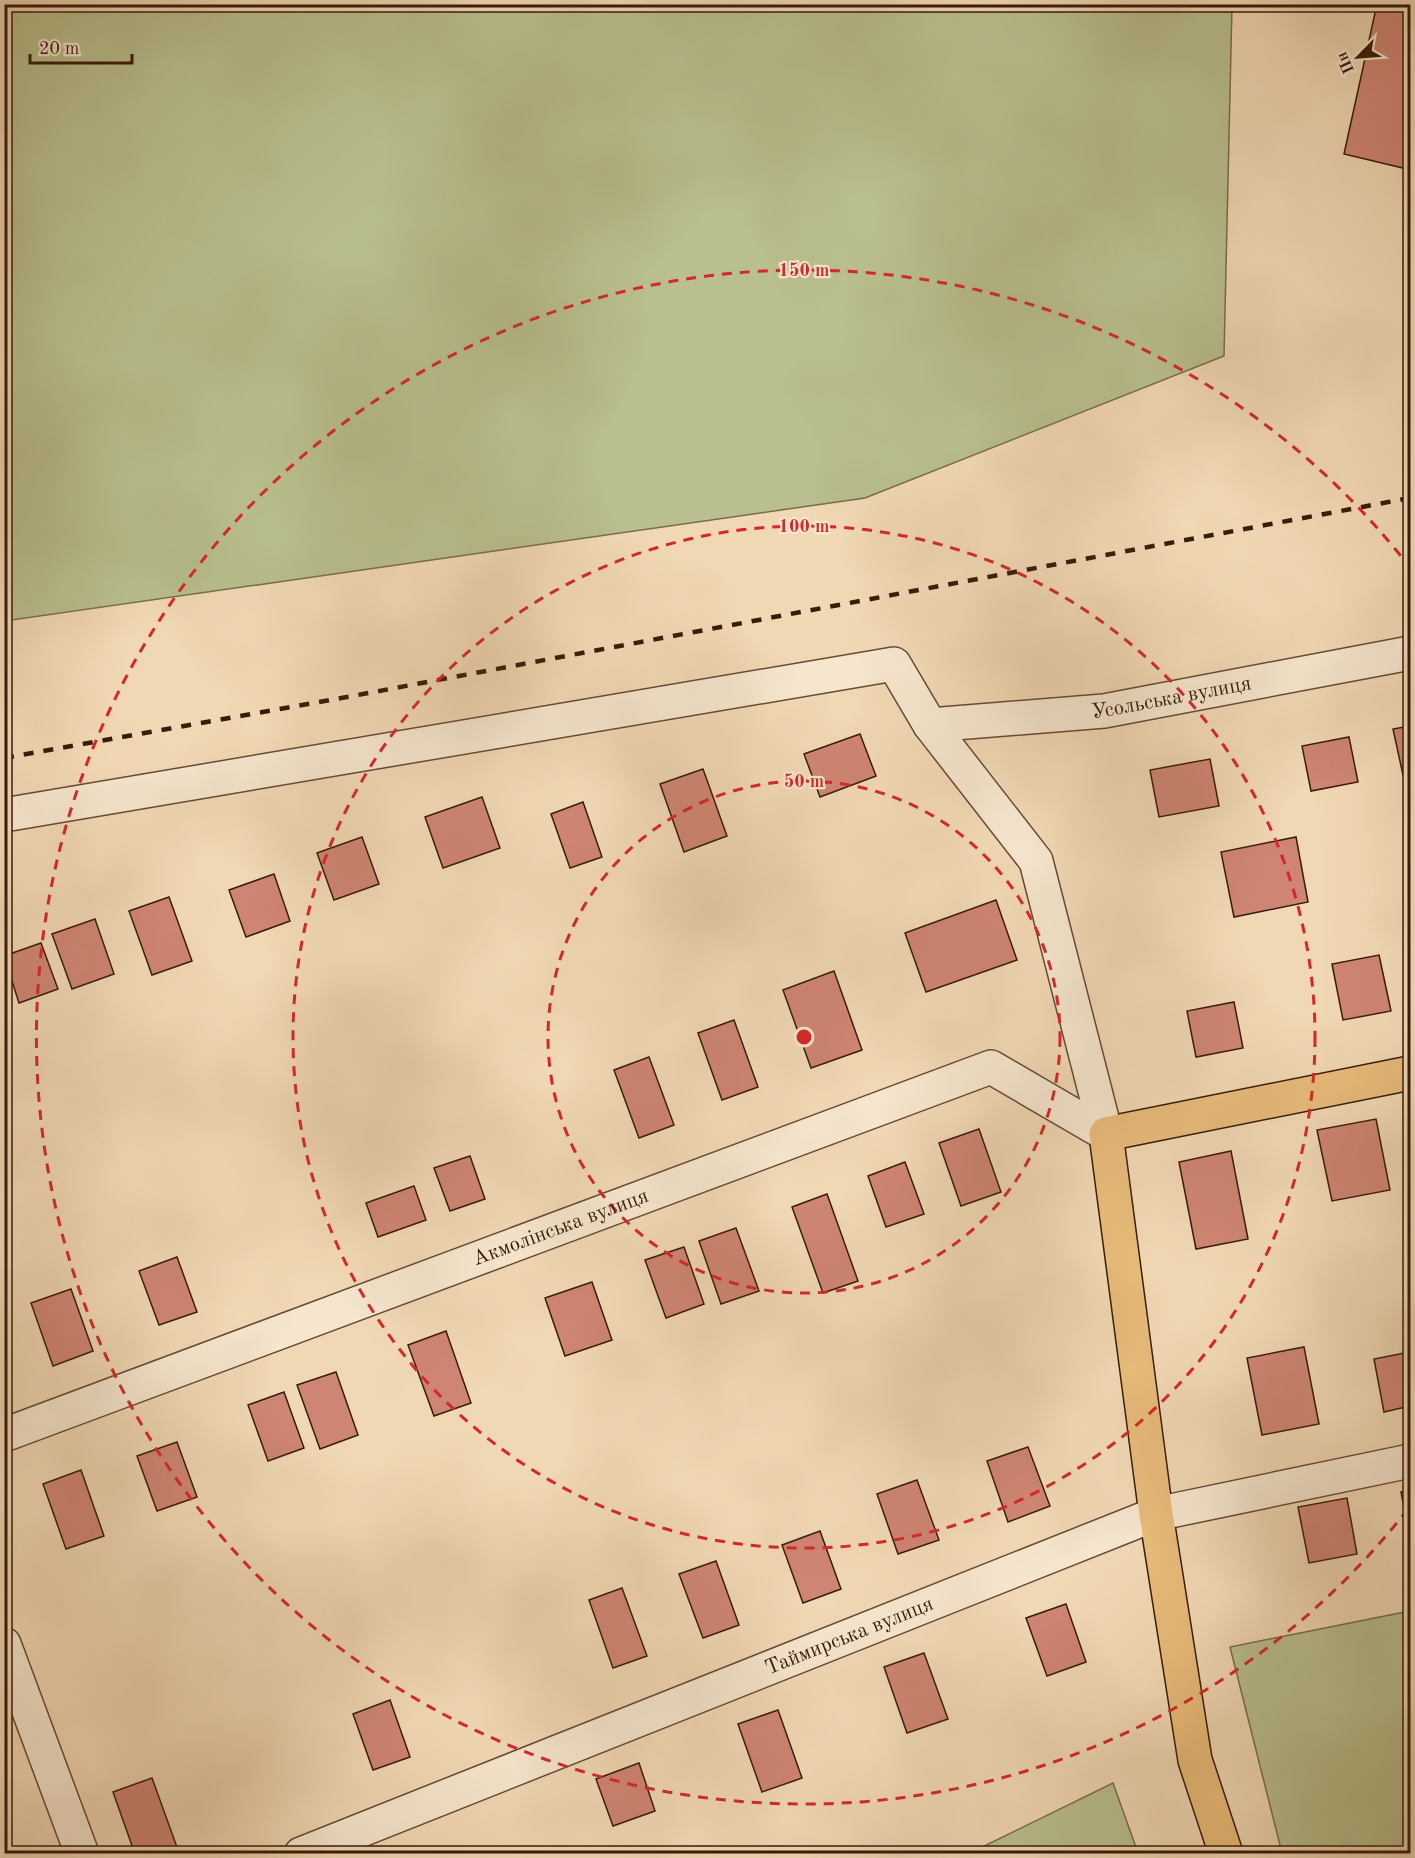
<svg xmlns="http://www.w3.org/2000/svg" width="1415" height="1858" font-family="'Old Standard TT',serif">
  <rect width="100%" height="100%" fill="#f1d8b4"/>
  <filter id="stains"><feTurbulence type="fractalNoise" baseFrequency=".00333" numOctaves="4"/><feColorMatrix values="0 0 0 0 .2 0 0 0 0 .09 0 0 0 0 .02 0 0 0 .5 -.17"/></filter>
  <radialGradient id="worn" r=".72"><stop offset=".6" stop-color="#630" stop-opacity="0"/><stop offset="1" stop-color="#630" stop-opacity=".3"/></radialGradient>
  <!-- green -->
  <g fill="#b9bf8e" stroke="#786d4c" stroke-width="1.5">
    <polygon points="4,5 1232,5 1224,356 865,498 5,621"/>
    <polygon points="1410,1611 1410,1853 1282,1853 1230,1647"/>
    <polygon points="1113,1783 1138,1853 970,1853"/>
  </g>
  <!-- building -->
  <g fill="#cf8573" stroke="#371b0b" stroke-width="1.5">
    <polygon points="1377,4 1410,4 1410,151 1407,169 1344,154"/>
    <polygon points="1410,726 1410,773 1403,775 1393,729"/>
    <polygon points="860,734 876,776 820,797 804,754"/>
    <polygon points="1349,737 1358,782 1311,791 1302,746"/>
    <polygon points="1210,759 1219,806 1159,817 1150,770"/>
    <polygon points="703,769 727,836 684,852 660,784"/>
    <polygon points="482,797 500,848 443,868 425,817"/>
    <polygon points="583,802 602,857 570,868 551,814"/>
    <polygon points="362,837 379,884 334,900 317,853"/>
    <polygon points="1296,837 1308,902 1234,917 1221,852"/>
    <polygon points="274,874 290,921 246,937 229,890"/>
    <polygon points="169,897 192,961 152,975 129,911"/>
    <polygon points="996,900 1017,960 926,992 905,933"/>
    <polygon points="95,919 114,974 72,989 52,934"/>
    <polygon points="41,943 58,989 19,1003 4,956"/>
    <polygon points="1379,955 1391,1011 1343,1020 1332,964"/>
    <polygon points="834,971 862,1050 811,1068 783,990"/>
    <polygon points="1234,1002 1243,1048 1196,1057 1187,1011"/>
    <polygon points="734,1020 758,1087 722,1100 698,1033"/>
    <polygon points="649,1057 674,1125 639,1138 614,1070"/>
    <polygon points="1376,1119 1390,1190 1332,1201 1317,1130"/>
    <polygon points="979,1129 1001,1192 961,1206 939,1143"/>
    <polygon points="1231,1151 1248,1239 1196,1249 1179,1162"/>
    <polygon points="470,1156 485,1199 450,1211 434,1168"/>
    <polygon points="905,1162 924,1214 886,1227 868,1176"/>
    <polygon points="414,1186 426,1220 378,1237 366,1203"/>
    <polygon points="827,1194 858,1281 823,1293 792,1207"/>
    <polygon points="736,1228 759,1291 721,1304 699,1241"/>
    <polygon points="684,1247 704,1304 666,1318 645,1260"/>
    <polygon points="177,1257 197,1312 159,1325 139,1271"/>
    <polygon points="592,1282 612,1340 565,1356 545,1298"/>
    <polygon points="71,1289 93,1351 53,1366 31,1303"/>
    <polygon points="446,1331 471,1403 434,1416 408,1345"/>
    <polygon points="1304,1347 1319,1424 1262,1435 1247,1358"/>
    <polygon points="1410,1352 1410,1406 1384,1412 1374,1359"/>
    <polygon points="336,1372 358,1435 320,1449 297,1385"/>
    <polygon points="284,1392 304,1448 268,1461 248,1405"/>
    <polygon points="177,1442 197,1497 157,1511 137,1456"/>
    <polygon points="1028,1447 1050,1506 1008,1522 987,1461"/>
    <polygon points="81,1470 104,1536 66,1549 43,1484"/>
    <polygon points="917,1480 939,1540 898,1554 877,1494"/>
    <polygon points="1410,1491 1410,1540 1401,1492"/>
    <polygon points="1347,1498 1357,1554 1309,1563 1298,1507"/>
    <polygon points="820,1531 841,1589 803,1603 782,1545"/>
    <polygon points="716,1561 739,1625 703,1638 679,1574"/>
    <polygon points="622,1588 647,1656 613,1668 589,1600"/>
    <polygon points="1066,1604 1086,1662 1047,1676 1026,1618"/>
    <polygon points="924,1653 948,1719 907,1733 884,1667"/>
    <polygon points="390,1700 410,1757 373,1770 353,1714"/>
    <polygon points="778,1710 802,1778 762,1792 738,1724"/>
    <polygon points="639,1763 655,1811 613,1826 596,1779"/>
    <polygon points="152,1778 178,1850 168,1854 135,1854 113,1792"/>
  </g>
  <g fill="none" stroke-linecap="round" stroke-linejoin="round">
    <!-- minor casing -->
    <g stroke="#664a35" stroke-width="36">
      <g id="minor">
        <path id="s1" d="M930 725 1104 711 1410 653"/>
        <polyline points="4,815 894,664 930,725 1036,861 1106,1134"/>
        <path id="s2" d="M4 1435 991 1067 1106 1134"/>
        <polyline points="4,1644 82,1854"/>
        <path id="s3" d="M301 1854 1156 1514 1410 1461"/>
      </g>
    </g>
    <!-- major casing -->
    <g stroke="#371b0b" stroke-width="36">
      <polyline id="major" points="1226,1854 1195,1760 1156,1514 1106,1134 1410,1073"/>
    </g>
    <!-- minor -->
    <use href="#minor" stroke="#f6e6ce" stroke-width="33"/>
    <!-- major -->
    <use href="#major" stroke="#e8bc7a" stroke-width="33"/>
    <!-- rail -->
    <polyline stroke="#371b0b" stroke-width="4.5" stroke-dasharray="10 10" stroke-linecap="butt" points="4,758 347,697 1410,498"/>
  </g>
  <!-- distance rings -->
  <g fill="none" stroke="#d62828" stroke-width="3" stroke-dasharray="10 8">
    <circle cx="804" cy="1037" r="256"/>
    <circle cx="804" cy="1037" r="511"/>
    <path d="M1408 1509A767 767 0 1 1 1408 565"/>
  </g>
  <g text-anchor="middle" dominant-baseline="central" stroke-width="4.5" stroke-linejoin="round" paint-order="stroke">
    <!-- street labels -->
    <g font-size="21" fill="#371b0b" stroke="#f6e6ce">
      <text stroke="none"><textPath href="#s1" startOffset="243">Усольська вулиця</textPath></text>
      <text stroke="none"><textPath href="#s2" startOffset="594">Акмолiнська вулиця</textPath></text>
      <text stroke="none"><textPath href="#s3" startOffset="590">Таймирська вулиця</textPath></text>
    </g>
  </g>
  <circle cx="804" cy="1037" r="9" fill="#d62828" stroke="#f6e6ce" stroke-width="3"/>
  <g font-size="18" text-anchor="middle" font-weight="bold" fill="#d62828" stroke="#f6e6ce" stroke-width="4.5" stroke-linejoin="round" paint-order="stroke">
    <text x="804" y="276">150 m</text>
    <text x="804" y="532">100 m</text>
    <text x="804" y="787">50 m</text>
  </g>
  <!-- margin -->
  <rect width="1415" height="1858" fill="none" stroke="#f1d8b4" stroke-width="24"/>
  <rect x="6" y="6" width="1403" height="1846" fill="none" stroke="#371b0b" stroke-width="3"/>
  <rect x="12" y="12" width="1391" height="1834" fill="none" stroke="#371b0b" stroke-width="1.5"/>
  <!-- north arrow -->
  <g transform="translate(1358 57) rotate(245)" stroke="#f6e6ce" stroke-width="4.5" paint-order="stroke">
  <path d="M0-4.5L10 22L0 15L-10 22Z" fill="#371b0b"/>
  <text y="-9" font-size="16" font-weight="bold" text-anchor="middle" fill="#371b0b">Пн</text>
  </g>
  <!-- scale -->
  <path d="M30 54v9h102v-9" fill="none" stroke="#371b0b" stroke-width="3"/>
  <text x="39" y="54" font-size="18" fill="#371b0b" stroke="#f6e6ce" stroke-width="4.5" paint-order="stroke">20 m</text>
  <rect width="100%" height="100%" filter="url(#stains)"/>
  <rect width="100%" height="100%" fill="url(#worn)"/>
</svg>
